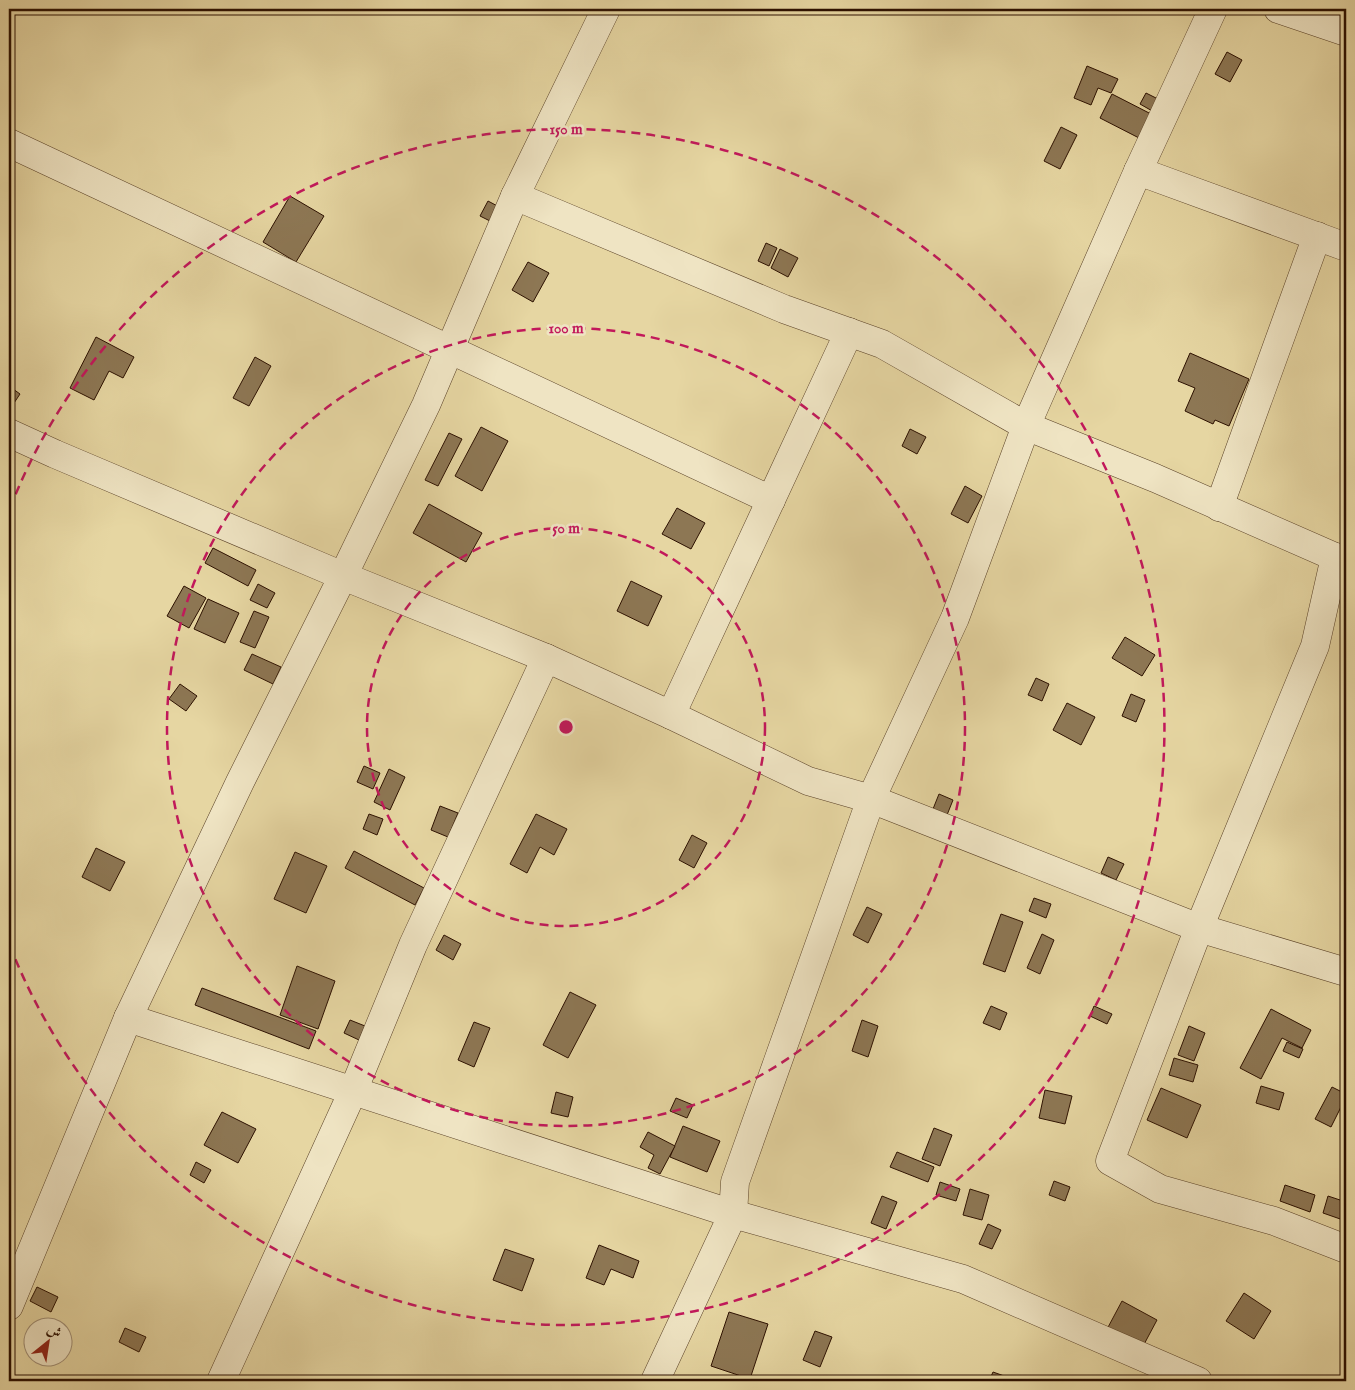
<svg xmlns="http://www.w3.org/2000/svg" width="1355" height="1390" font-family="'IM FELL English',Amiri,serif">
  <rect width="100%" height="100%" fill="#e6d6a2"/>
  <filter id="stains"><feTurbulence type="fractalNoise" baseFrequency=".004" numOctaves="4"/><feColorMatrix values="0 0 0 0 .2 0 0 0 0 .09 0 0 0 0 .02 0 0 0 .5 -.17"/></filter>
  <radialGradient id="worn" r=".72"><stop offset=".6" stop-color="#630" stop-opacity="0"/><stop offset="1" stop-color="#630" stop-opacity=".3"/></radialGradient>
  <!-- building -->
  <g fill="#8d7754" stroke="#2c1000">
    <polygon points="1227,52 1242,60 1230,82 1215,74"/>
    <polygon points="1087,66 1118,79 1111,93 1098,88 1091,105 1074,98"/>
    <polygon points="1146,93 1160,100 1154,112 1140,104"/>
    <polygon points="1112,94 1153,115 1141,139 1100,118"/>
    <polygon points="1061,127 1077,135 1060,169 1044,161"/>
    <polygon points="290,196 324,216 296,262 263,242"/>
    <polygon points="488,201 503,209 496,224 480,216"/>
    <polygon points="766,243 777,248 769,266 758,261"/>
    <polygon points="780,249 798,258 788,277 771,268"/>
    <polygon points="528,262 549,273 533,302 512,290"/>
    <polygon points="96,337 134,357 123,378 109,371 94,400 70,388"/>
    <polygon points="1190,353 1249,379 1229,426 1215,420 1213,424 1185,411 1195,388 1178,381"/>
    <polygon points="255,357 271,366 249,406 233,398"/>
    <polygon points="9,386 20,394 10,409 9,408"/>
    <polygon points="481,427 508,441 482,491 455,476"/>
    <polygon points="910,429 926,437 917,454 902,446"/>
    <polygon points="449,433 462,439 438,486 425,480"/>
    <polygon points="965,486 982,496 968,523 951,514"/>
    <polygon points="429,504 482,533 466,562 413,533"/>
    <polygon points="677,508 705,523 691,549 662,534"/>
    <polygon points="213,548 256,570 248,586 205,563"/>
    <polygon points="631,581 662,596 648,626 617,611"/>
    <polygon points="258,584 275,593 267,608 250,600"/>
    <polygon points="184,586 206,598 189,628 167,616"/>
    <polygon points="208,599 239,613 225,643 194,629"/>
    <polygon points="254,611 269,617 255,648 240,642"/>
    <polygon points="1125,637 1155,655 1142,676 1112,658"/>
    <polygon points="252,654 281,667 273,684 244,670"/>
    <polygon points="1036,678 1049,684 1042,701 1028,695"/>
    <polygon points="180,684 197,696 186,711 169,699"/>
    <polygon points="1131,694 1145,700 1136,722 1122,716"/>
    <polygon points="1067,703 1095,717 1081,745 1053,730"/>
    <polygon points="364,766 380,773 373,789 357,782"/>
    <polygon points="389,769 405,777 390,810 374,802"/>
    <polygon points="939,794 953,800 947,815 933,809"/>
    <polygon points="440,806 458,813 448,837 431,830"/>
    <polygon points="369,814 383,819 377,835 363,829"/>
    <polygon points="536,814 567,829 554,855 540,847 527,873 510,864"/>
    <polygon points="692,835 707,843 694,868 679,860"/>
    <polygon points="96,848 125,862 110,891 82,877"/>
    <polygon points="354,851 424,888 415,905 345,868"/>
    <polygon points="295,852 327,866 306,913 274,899"/>
    <polygon points="1108,857 1124,864 1116,880 1101,873"/>
    <polygon points="1034,898 1051,904 1046,918 1029,911"/>
    <polygon points="867,907 882,914 868,943 853,935"/>
    <polygon points="1001,914 1023,922 1005,972 983,964"/>
    <polygon points="1042,934 1054,940 1040,974 1027,968"/>
    <polygon points="444,935 461,944 453,960 436,950"/>
    <polygon points="297,966 335,981 318,1029 280,1015"/>
    <polygon points="202,988 316,1031 309,1049 195,1005"/>
    <polygon points="570,992 596,1005 568,1058 543,1045"/>
    <polygon points="991,1006 1007,1013 1000,1030 983,1023"/>
    <polygon points="1094,1006 1112,1014 1107,1024 1090,1016"/>
    <polygon points="1271,1009 1311,1030 1302,1048 1282,1038 1261,1079 1240,1068"/>
    <polygon points="350,1020 365,1026 359,1040 344,1033"/>
    <polygon points="862,1020 878,1026 868,1057 852,1051"/>
    <polygon points="474,1022 490,1028 474,1067 458,1060"/>
    <polygon points="1189,1026 1205,1033 1194,1061 1178,1055"/>
    <polygon points="1287,1042 1303,1049 1299,1058 1283,1051"/>
    <polygon points="1174,1058 1198,1065 1193,1082 1169,1075"/>
    <polygon points="1261,1086 1284,1093 1279,1110 1256,1103"/>
    <polygon points="1332,1087 1346,1094 1346,1097 1331,1127 1315,1119"/>
    <polygon points="1161,1088 1201,1105 1187,1138 1147,1120"/>
    <polygon points="1045,1090 1072,1096 1065,1124 1039,1118"/>
    <polygon points="556,1092 573,1097 568,1117 551,1113"/>
    <polygon points="676,1098 693,1105 687,1118 670,1111"/>
    <polygon points="222,1112 256,1129 238,1163 204,1145"/>
    <polygon points="683,1126 720,1141 707,1172 670,1157"/>
    <polygon points="934,1128 952,1135 940,1166 922,1159"/>
    <polygon points="648,1132 675,1146 660,1174 648,1168 654,1155 640,1147"/>
    <polygon points="897,1152 934,1167 928,1182 890,1167"/>
    <polygon points="196,1162 211,1170 204,1183 190,1175"/>
    <polygon points="1054,1181 1070,1187 1065,1201 1049,1195"/>
    <polygon points="940,1182 960,1189 956,1201 936,1195"/>
    <polygon points="1285,1185 1315,1195 1310,1212 1280,1201"/>
    <polygon points="970,1189 989,1195 982,1220 963,1215"/>
    <polygon points="882,1196 897,1202 886,1229 871,1223"/>
    <polygon points="1328,1196 1346,1202 1346,1221 1323,1213"/>
    <polygon points="988,1224 1001,1230 992,1249 979,1244"/>
    <polygon points="599,1245 639,1261 633,1278 611,1269 604,1285 586,1278"/>
    <polygon points="505,1249 534,1259 522,1291 493,1280"/>
    <polygon points="37,1287 58,1297 51,1312 30,1301"/>
    <polygon points="1244,1293 1271,1311 1254,1339 1226,1321"/>
    <polygon points="1122,1301 1157,1320 1141,1350 1106,1331"/>
    <polygon points="729,1312 768,1324 750,1379 711,1366"/>
    <polygon points="125,1328 146,1337 139,1352 119,1342"/>
    <polygon points="815,1331 832,1337 820,1367 803,1360"/>
    <polygon points="993,1372 1007,1377 1006,1381 989,1381"/>
  </g>
  <g fill="none" stroke-linecap="round" stroke-linejoin="round">
    <!-- minor casing -->
    <g stroke="#5a4228" stroke-width="29">
      <g id="minor">
        <polyline points="1278,9 1346,32"/>
        <polyline points="9,143 771,500"/>
        <polyline points="1138,171 1346,247"/>
        <polyline points="515,196 606,9"/>
        <polyline points="9,433 55,454 343,576 546,658"/>
        <polyline points="1219,507 1317,236"/>
        <polyline points="1335,557 1315,646 1199,928 1110,1161 1160,1189 1274,1221 1346,1249"/>
        <polyline points="671,715 849,332"/>
        <polyline points="128,1018 733,1214 963,1279 1198,1381"/>
        <polyline points="9,1306 128,1018 240,782 343,576 426,405 515,196 784,309 882,344 1026,426 1155,478 1335,557 1346,560"/>
        <polyline points="221,1381 353,1091 413,945 546,658 671,715 808,781 871,799 1199,928 1346,972"/>
        <polyline points="655,1381 733,1214 735,1182 871,799 955,618 1026,426 1138,171 1213,9"/>
      </g>
    </g>
    <!-- minor -->
    <use href="#minor" stroke="#efe4c3" stroke-width="28"/>
  </g>
  <!-- distance rings -->
  <g fill="none" stroke="#c2185b" stroke-width="2.5" stroke-dasharray="9 6">
    <circle cx="566" cy="727" r="199"/>
    <circle cx="566" cy="727" r="399"/>
    <path d="M10 508A598 598 0 1 1 10 946"/>
  </g>
  <circle cx="566" cy="727" r="8" fill="#c2185b" stroke="#efe4c3" stroke-width="2.5"/>
  <g font-size="15" text-anchor="middle" font-weight="bold" fill="#c2185b" stroke="#efe4c3" stroke-width="5" stroke-linejoin="round" paint-order="stroke">
    <text x="566" y="134">150 m</text>
    <text x="566" y="333">100 m</text>
    <text x="566" y="533">50 m</text>
  </g>
  <!-- margin -->
  <rect width="1355" height="1390" fill="none" stroke="#e6d6a2" stroke-width="30"/>
  <rect x="10" y="10" width="1335" height="1370" fill="none" stroke="#2c1000" stroke-width="2.5"/>
  <rect x="15" y="15" width="1325" height="1360" fill="none" stroke="#2c1000"/>
  <!-- north arrow -->
  <g transform="translate(48 1342) rotate(30)"><circle r="24" fill="#efe4c3" stroke="#a18f75"/>
  <path d="M0-4L9 19L0 12L-9 19Z" fill="#8f2418"/>
  <text y="-8" font-size="14" font-weight="bold" text-anchor="middle" fill="#2c1000">ش</text>
  </g>
  <rect width="100%" height="100%" filter="url(#stains)"/>
  <rect width="100%" height="100%" fill="url(#worn)"/>
</svg>
